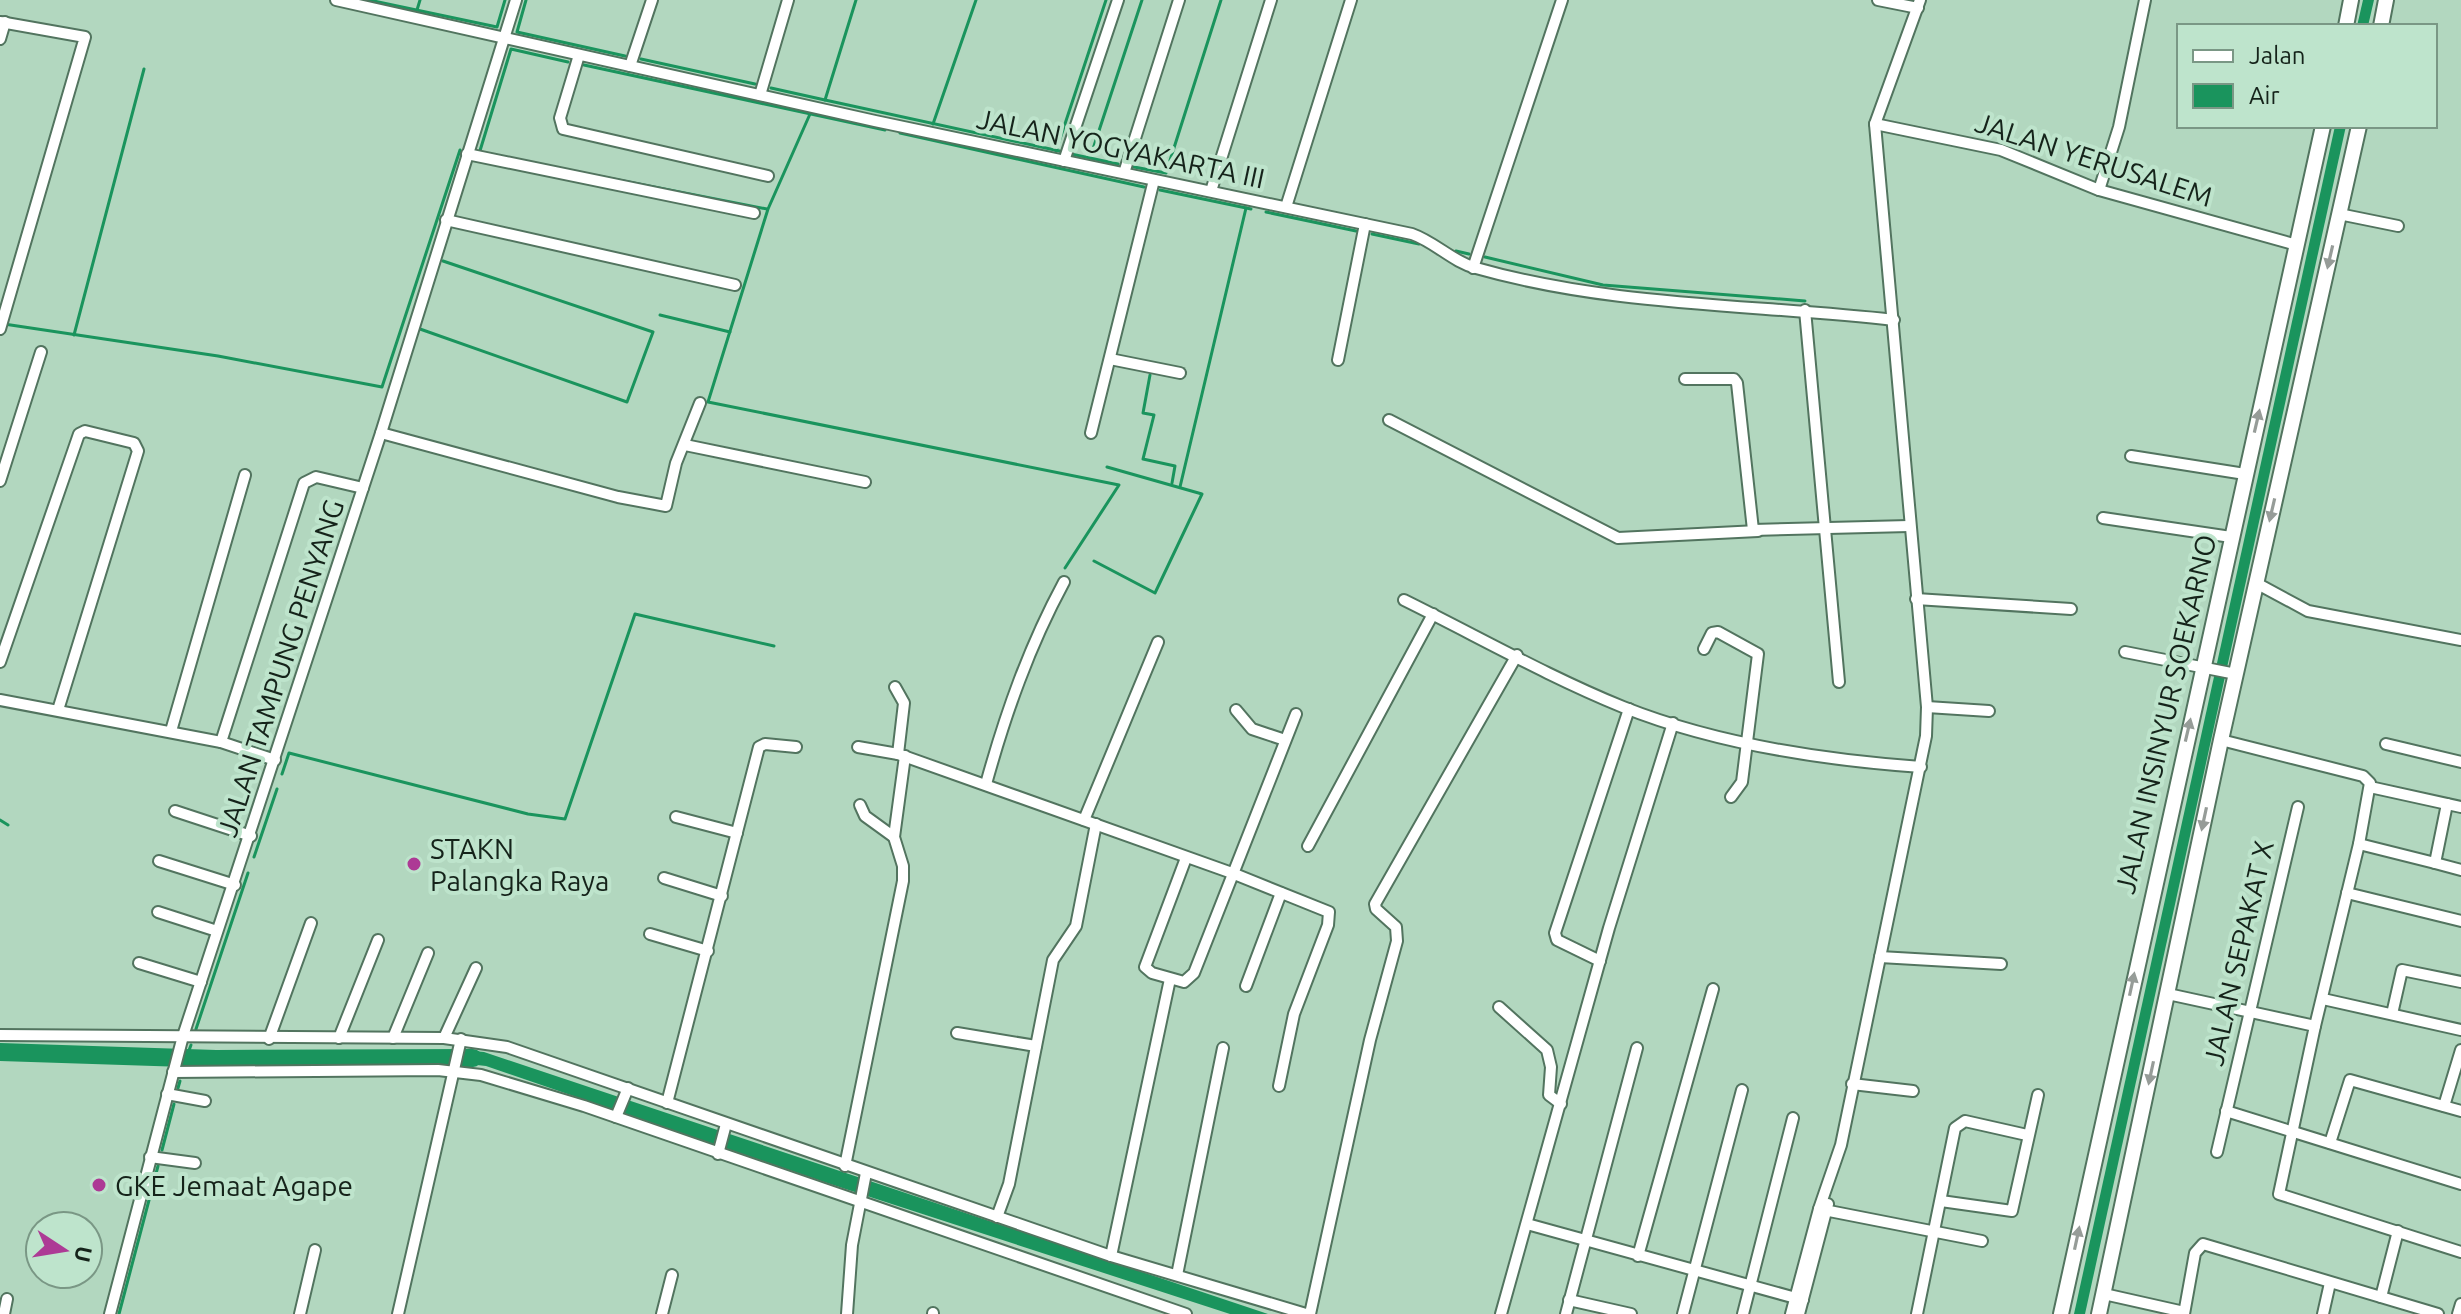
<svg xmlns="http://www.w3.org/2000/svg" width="2461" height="1314" font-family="Ubuntu,sans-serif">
  <rect width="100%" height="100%" fill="#b2d7bf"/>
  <!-- water -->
  <g fill="#1a945d">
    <polygon points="2363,0 2374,0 2368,26 2357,26"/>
    <polygon points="2335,126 2346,126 2085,1314 2074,1314"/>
    <polygon points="451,1049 484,1052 1268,1314 1230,1314 824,1182 486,1066 450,1062"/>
  </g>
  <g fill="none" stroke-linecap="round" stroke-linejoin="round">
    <!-- stream -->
    <g stroke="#1a945d" stroke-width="3">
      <polyline points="369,0 497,27 505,0"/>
      <polyline points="526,0 517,32 625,56"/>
      <polyline points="417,10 420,0"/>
      <polyline points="641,59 755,84"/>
      <polyline points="584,65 885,130"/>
      <polyline points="771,88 825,100 856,0"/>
      <polyline points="825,100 1064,152"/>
      <polyline points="810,114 768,209 708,402 1119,485 1065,568"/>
      <polyline points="933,124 976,0"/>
      <polyline points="900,133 1144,187"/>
      <polyline points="1056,151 1106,0"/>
      <polyline points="479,154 511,49 568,62"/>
      <polyline points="1071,154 1118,164"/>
      <polyline points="1090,158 1142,0"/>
      <polyline points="1134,167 1166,173 1221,0"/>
      <polyline points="598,176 767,209"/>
      <polyline points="1160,190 1251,209"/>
      <polyline points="1266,212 1356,231"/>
      <polyline points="1372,234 1419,244"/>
      <polyline points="1456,251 1469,254"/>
      <polyline points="1485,257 1603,285 1805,301"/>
      <polyline points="660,315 730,332"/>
      <polyline points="4,324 218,356 382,387 460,150"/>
      <polyline points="420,329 627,402 653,332 443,261"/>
      <polyline points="74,335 144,69"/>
      <polyline points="1150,375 1143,413 1154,415 1143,459 1175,466 1172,483"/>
      <polyline points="1180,487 1246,208"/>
      <polyline points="1094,561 1155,593 1202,494 1107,467"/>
      <polyline points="282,774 289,753 528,814 565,819 635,614 774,646"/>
      <polyline points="0,820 8,825"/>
      <polyline points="254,857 277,789"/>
      <polyline points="196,1029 248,873"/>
      <polyline points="184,1064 191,1045"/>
      <polyline points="178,1088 180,1081"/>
      <polyline points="162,1150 174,1104"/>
      <polyline points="119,1314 158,1166"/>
    </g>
    <!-- river -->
    <polyline stroke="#1a945d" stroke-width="18" points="0,1052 216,1059 473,1058"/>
    <!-- street casing -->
    <g stroke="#52745f" stroke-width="14">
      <g id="street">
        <path d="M336 0 875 121 1412 234C1435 242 1453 262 1476 268 1613 307 1754 304 1894 320"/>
        <polyline points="1878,0 1918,8"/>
        <polyline points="0,22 85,37 0,329"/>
        <polyline points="0,39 5,22"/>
        <polyline points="579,55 560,118 563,129 768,176"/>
        <polyline points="630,66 652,0"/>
        <polyline points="760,95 788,0"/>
        <polyline points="1875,124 2001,150 2099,190 2297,245"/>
        <polyline points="467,154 754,213"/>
        <polyline points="1064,161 1118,0"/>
        <polyline points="1124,173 1179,0"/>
        <polyline points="2099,190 2119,127 2145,0"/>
        <polyline points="1211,191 1271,0"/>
        <polyline points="1286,207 1351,0"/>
        <polyline points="2339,214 2398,226"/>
        <polyline points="446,220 735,285"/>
        <polyline points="1473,268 1562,0"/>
        <polyline points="1805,310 1839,682"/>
        <polyline points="1110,359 1180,373"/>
        <polyline points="1338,360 1365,224"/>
        <polyline points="1685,379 1734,379 1737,383 1753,530 1909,526"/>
        <polyline points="1389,420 1618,538 1758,531"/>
        <polyline points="381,433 618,497 666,506 676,463 700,403"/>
        <polyline points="1091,433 1154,180"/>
        <polyline points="685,445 865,482"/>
        <polyline points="2131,456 2245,474"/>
        <polyline points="0,481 41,352"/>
        <polyline points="2103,518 2231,537"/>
        <polyline points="2256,583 2308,611 2461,640"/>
        <polyline points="1916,599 2071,609"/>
        <path d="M1404 600C1477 636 1549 677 1623 707 1716 744 1822 760 1921 767"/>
        <polyline points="1704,649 1712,633 1718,632 1758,654 1742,782 1731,797"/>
        <polyline points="2125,652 2236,674"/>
        <polyline points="0,662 79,434 85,431 134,443 138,451 58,710"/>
        <polyline points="895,687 904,703 898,754 1232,873 1329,912 1328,925 1294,1014 1279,1086"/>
        <polyline points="0,700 221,742"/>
        <polyline points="1927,707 1989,711"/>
        <polyline points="1236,710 1252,729 1285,740"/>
        <polyline points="171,731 245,475"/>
        <polyline points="2221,740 2363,776 2370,783 2359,844 2315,1026"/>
        <polyline points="2386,744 2461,762"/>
        <polyline points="858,747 898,754"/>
        <polyline points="275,760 221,742 304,483 316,477 363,488"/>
        <path d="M986 784C1006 712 1029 647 1064 582"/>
        <polyline points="2370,787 2461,807"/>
        <polyline points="860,805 865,816 894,837"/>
        <polyline points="175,811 251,836"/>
        <polyline points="676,817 737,833"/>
        <polyline points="1084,820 1158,642"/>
        <polyline points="2359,844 2435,863 2447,804"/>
        <polyline points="1308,846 1433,614"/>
        <polyline points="1186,858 1145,967 1152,973 1184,982 1194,973 1296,714"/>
        <polyline points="159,861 235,885"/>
        <polyline points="2435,863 2461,870"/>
        <polyline points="664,878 722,896"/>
        <polyline points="2347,893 2461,921"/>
        <polyline points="158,912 217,931"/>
        <polyline points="650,934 708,951"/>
        <polyline points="1880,957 2001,964"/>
        <polyline points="1600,961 1557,940 1555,933 1629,709"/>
        <polyline points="139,963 201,982"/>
        <polyline points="1246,986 1281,893"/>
        <polyline points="2168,994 2315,1026 2279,1194 2461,1252"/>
        <polyline points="2323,999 2461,1030"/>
        <polyline points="1499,1007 1547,1050 1551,1067 1549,1095 1561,1104"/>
        <polyline points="2392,1014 2402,970 2461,982"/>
        <polyline points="957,1033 1036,1046"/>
        <polyline points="0,1035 444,1038 507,1047 1111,1256 1306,1314"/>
        <polyline points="339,1038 378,940"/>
        <polyline points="393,1038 428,953"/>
        <polyline points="444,1038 476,968"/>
        <polyline points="269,1039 311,923"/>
        <polyline points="173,1072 438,1070 481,1075 584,1106 1186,1314"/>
        <polyline points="1852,1084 1913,1091"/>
        <polyline points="167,1094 205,1101"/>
        <polyline points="667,1103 759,747 765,744 796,747"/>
        <polyline points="2444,1106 2461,1050"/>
        <polyline points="2226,1111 2461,1184"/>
        <polyline points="616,1117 628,1088"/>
        <polyline points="2330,1143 2350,1080 2461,1111"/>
        <polyline points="2217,1152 2298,807"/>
        <polyline points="718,1154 726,1124"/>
        <polyline points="150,1157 195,1163"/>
        <polyline points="845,1166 903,881 903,866 894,837 905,756"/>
        <polyline points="1941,1201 2012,1211 2038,1095"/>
        <polyline points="1819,1209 1982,1241"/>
        <polyline points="997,1217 1009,1184 1053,960 1076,926 1096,824"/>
        <polyline points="1527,1224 1803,1300"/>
        <polyline points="1111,1256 1170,979"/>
        <polyline points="1638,1256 1713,989"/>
        <polyline points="1177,1275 1223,1048"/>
        <polyline points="2104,1294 2184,1312"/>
        <polyline points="2381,1297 2398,1231"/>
        <polyline points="1569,1300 1631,1314"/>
        <polyline points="4,1314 7,1299"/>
        <polyline points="110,1314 183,1036 381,433 516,0"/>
        <polyline points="300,1314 315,1250"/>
        <polyline points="398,1314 461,1039"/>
        <polyline points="662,1314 672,1275"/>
        <polyline points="847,1314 852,1245 866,1173"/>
        <polyline points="933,1314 933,1313"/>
        <polyline points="1310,1314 1370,1040 1397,941 1396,927 1376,909 1375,904 1517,655"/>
        <polyline points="1501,1314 1609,928 1673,723"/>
        <polyline points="1566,1314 1637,1048"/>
        <polyline points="1683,1314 1742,1090"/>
        <polyline points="1743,1314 1793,1118"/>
        <polyline points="1791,1314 1819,1209 1841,1145 1926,736 1927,707 1875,124 1920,0"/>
        <polyline points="1799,1314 1828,1204"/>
        <polyline points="1917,1314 1955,1128 1965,1121 2027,1135"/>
        <polyline points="2184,1314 2195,1253 2203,1244 2438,1314"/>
        <polyline points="2323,1314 2330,1283"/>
        <polyline points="2458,1314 2461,1304"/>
      </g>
    </g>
    <!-- secondary casing -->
    <g stroke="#52745f" stroke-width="18">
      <g id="secondary">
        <polyline points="2346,26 2351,0"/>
        <polyline points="2381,26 2386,0"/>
        <polyline points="2061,1314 2323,126"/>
        <polyline points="2099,1314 2221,740 2359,126"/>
      </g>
    </g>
    <!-- street -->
    <use href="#street" stroke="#fff" stroke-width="10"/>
    <!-- secondary -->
    <use href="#secondary" stroke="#fff" stroke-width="14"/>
  </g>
  <!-- one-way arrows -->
  <defs><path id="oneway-solid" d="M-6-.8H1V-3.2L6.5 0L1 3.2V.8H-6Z" transform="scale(2)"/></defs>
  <g fill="#969c98">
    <use href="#oneway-solid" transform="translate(2330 257) rotate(103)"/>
    <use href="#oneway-solid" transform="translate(2257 421) rotate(-77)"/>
    <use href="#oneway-solid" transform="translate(2272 510) rotate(103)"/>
    <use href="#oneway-solid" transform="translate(2188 730) rotate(-77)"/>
    <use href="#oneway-solid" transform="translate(2204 819) rotate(102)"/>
    <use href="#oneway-solid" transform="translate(2132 984) rotate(-78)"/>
    <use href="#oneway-solid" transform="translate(2151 1073) rotate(102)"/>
    <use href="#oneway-solid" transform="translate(2077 1238) rotate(-78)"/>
  </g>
  <!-- markers -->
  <g fill="#ad3a95" stroke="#bee4cc" stroke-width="3">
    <circle cx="414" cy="864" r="8"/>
    <circle cx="99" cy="1185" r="8"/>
  </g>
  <g text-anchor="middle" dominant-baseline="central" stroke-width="8" stroke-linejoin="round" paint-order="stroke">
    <!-- street labels -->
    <g font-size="28" fill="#15231a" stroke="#bee4cc">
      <text transform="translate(1121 148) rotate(12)">JALAN YOGYAKARTA III</text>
      <text transform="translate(2094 159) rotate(18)">JALAN YERUSALEM</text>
      <text transform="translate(280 668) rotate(-72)">JALAN TAMPUNG PENYANG</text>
      <text transform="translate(2165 714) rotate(-77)">JALAN INSINYUR SOEKARNO</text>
      <text transform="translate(2238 953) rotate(-77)">JALAN SEPAKAT X</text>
    </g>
    <!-- poi labels -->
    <g font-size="28" fill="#15231a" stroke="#bee4cc" text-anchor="start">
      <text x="430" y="848">STAKN<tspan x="430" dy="32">Palangka Raya</tspan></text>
      <text x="115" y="1185">GKE Jemaat Agape</text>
    </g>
  </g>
  <!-- legend -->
  <rect x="2177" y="24" width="260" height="104" fill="#bee4cc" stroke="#7a9785" stroke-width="2"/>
  <rect x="2193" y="50" width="40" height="12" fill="#ffffff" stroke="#7a9785" stroke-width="2"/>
  <text x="2249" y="64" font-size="24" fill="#15231a">Jalan</text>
  <rect x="2193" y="84" width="40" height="24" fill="#1a945d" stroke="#7a9785" stroke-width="2"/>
  <text x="2249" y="104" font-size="24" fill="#15231a">Air</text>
  <!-- north arrow -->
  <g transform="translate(64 1250) rotate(102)"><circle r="38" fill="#bee4cc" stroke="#7a9785" stroke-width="2"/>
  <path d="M0-6L14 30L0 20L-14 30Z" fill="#ad3a95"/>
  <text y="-12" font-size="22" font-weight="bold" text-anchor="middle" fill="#15231a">U</text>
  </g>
</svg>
